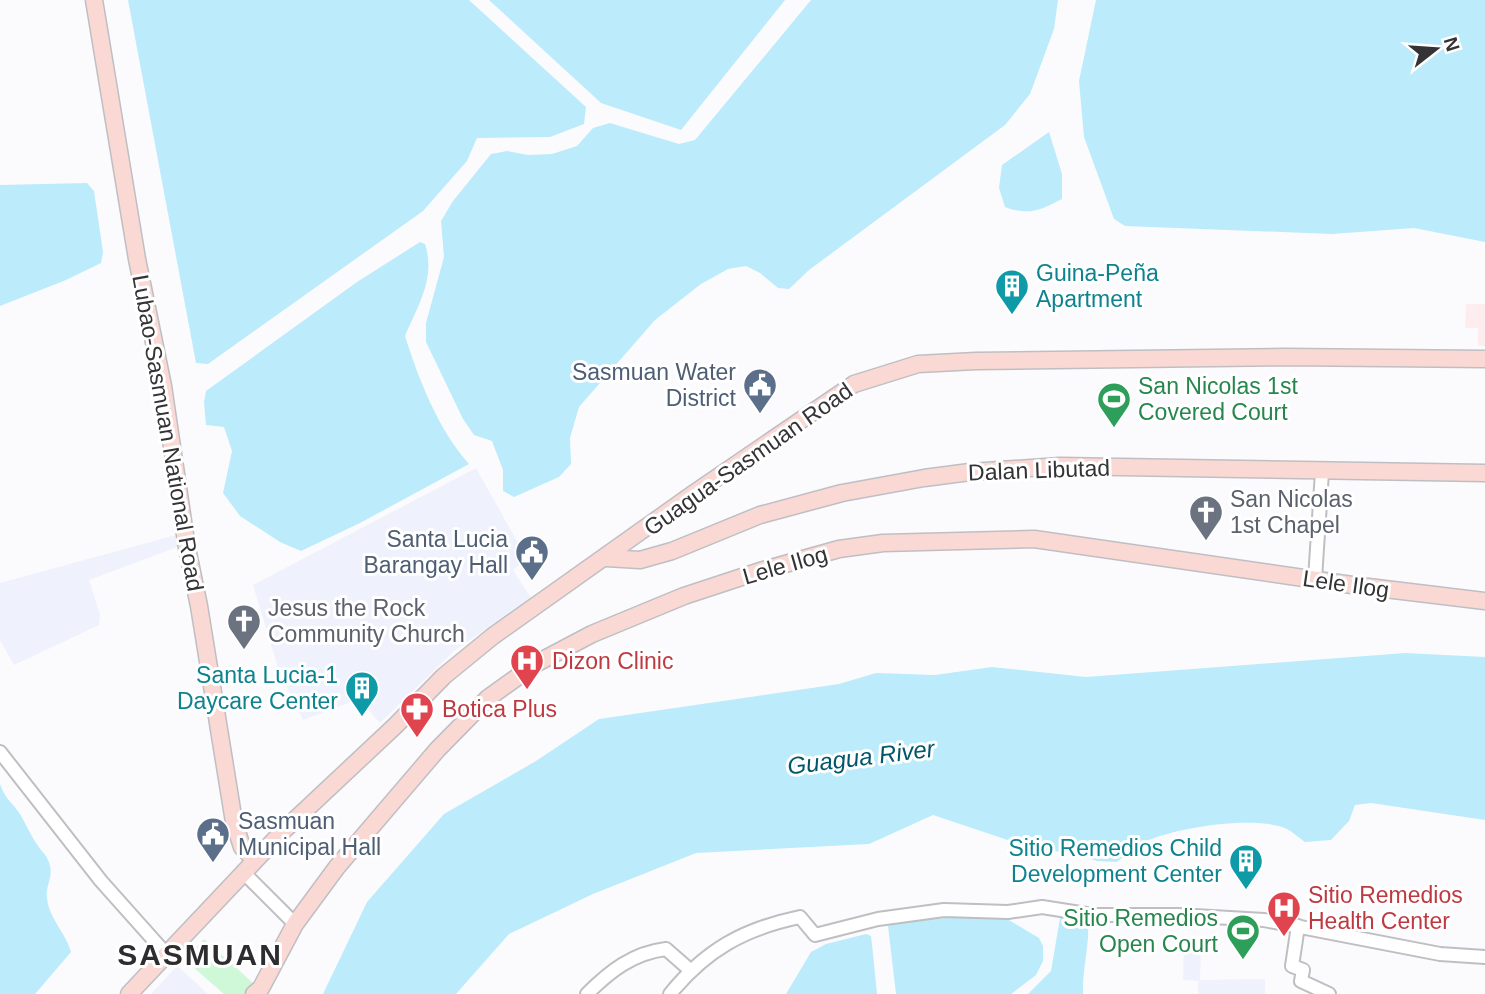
<svg xmlns="http://www.w3.org/2000/svg" width="1485" height="994" font-family="Helvetica,sans-serif">
  <rect width="100%" height="100%" fill="#fbfbfe"/>
  <!-- built -->
  <g fill="#eff1fc">
    <polygon points="476,468 527,559 513,570 531,598 454,651 380,723 359,699 303,720 279,671 253,585"/>
    <polygon points="176,535 180,546 89,580 100,615 99,625 14,665 0,640 0,583"/>
    <polygon points="1184,948 1201,949 1200,980 1265,979 1265,994 1198,994 1198,981 1183,980"/>
    <polygon points="177,966 185,973 208,994 151,994"/>
  </g>
  <!-- industrial -->
  <polygon fill="#feedee" points="1466,304 1485,304 1485,346 1478,346 1478,328 1465,328"/>
  <!-- green -->
  <polygon fill="#cff8d8" points="204,939 253,983 244,994 224,994 185,960"/>
  <!-- water -->
  <g fill="#bcebfb">
    <polygon points="128,0 469,0 586,107 584,124 550,137 477,138 467,161 423,211 208,364 196,363"/>
    <polygon points="489,0 785,0 681,130 601,103"/>
    <polygon points="811,0 1058,0 1054,29 1030,94 1005,125 809,270 789,289 778,288 760,273 746,266 728,269 701,284 655,320 579,407 570,438 571,464 559,477 514,497 503,491 503,470 492,441 474,435 463,419 426,342 426,323 444,257 441,221 453,201 491,154 507,151 528,155 552,154 577,146 593,128 610,123 679,144 695,140"/>
    <polygon points="1096,0 1485,0 1485,242 1414,228 1332,234 1125,226 1114,219 1084,137 1079,81"/>
    <path d="M1049 132 1062 174V199C1041 210 1028 216 1005 207L999 188 1002 165Z"/>
    <polygon points="87,183 94,191 103,252 101,263 66,280 0,306 0,185"/>
    <path d="M420 242 425 244C436 277 418 306 405 336 419 380 438 429 469 464L360 523 301 551 280 542 240 516 223 493 232 451 224 427 206 425 204 402 206 391 357 282Z"/>
    <path d="M1405 653 1485 657V820L1371 803 1355 805 1349 821 1331 840 1305 842C1299 838 1293 832 1287 829 1257 814 1167 828 1138 845 1131 849 1124 856 1117 862L1097 861 1066 852 1037 850 933 815 869 844 696 853 593 894 509 934 456 994H323L367 902 444 814 536 761 599 719 839 684 876 673 935 675 992 667 1086 677Z"/>
    <path d="M0 784C5 799 12 802 20 814 26 824 30 834 36 843 39 848 43 852 46 856 57 875 45 883 47 898 49 919 66 933 71 952L35 994H0Z"/>
    <polygon points="980,916 1004,917 1039,938 1043,946 1043,961 1036,975 1011,994 896,994 888,926 897,921"/>
    <path d="M1060 918 1088 920C1090 945 1082 969 1083 994H1028L1051 971Z"/>
    <polygon points="866,934 871,936 872,944 877,994 786,994 811,952 826,944"/>
  </g>
  <g fill="none" stroke-linecap="round" stroke-linejoin="round">
    <!-- street casing -->
    <g stroke="#bfbfc3" stroke-width="16">
      <g id="street">
        <polyline points="1315,579 1322,472"/>
        <polyline points="0,752 101,881 167,955"/>
        <polyline points="243,872 295,924"/>
        <polyline points="1298,926 1292,966 1303,970 1301,981 1329,994"/>
        <path d="M587 994C610 971 633 953 666 949L690 970"/>
        <path d="M670 994C706 950 743 929 800 917L815 935 878 919 944 910 1008 912 1042 907 1093 915H1178L1264 920 1440 954 1485 957"/>
      </g>
    </g>
    <!-- secondary casing -->
    <g stroke="#bfbfc3" stroke-width="19">
      <g id="secondary">
        <polyline points="94,0 137,259 163,386 187,548 199,606 234,822 242,847 255,860"/>
        <polyline points="606,558 640,560 672,551 760,515 842,493 924,478 970,472 1060,466 1485,473"/>
        <polyline points="129,994 283,831 395,726 444,676 493,636 693,494 854,384 918,364 976,361 1285,357 1485,359"/>
        <polyline points="254,994 261,988 295,924 337,867 437,750 488,698 537,663 592,634 684,596 760,571 839,549 883,543 1034,539 1352,585 1485,601"/>
      </g>
    </g>
    <!-- street -->
    <use href="#street" stroke="#fff" stroke-width="12"/>
    <!-- secondary -->
    <use href="#secondary" stroke="#fad9d4" stroke-width="16"/>
  </g>
  <!-- icons -->
  <defs>
    <g id="building-pin" transform="scale(1.75)"><path d="M0 17L-7.5 6A9.5 9.5 0 1 1 7.5 6Z" fill="#0f9aa8" stroke="#fff"/><path d="M-4-6H4V6H1V3H-1V6H-4ZM-2.5-4.3h1.7v1.8h-1.7ZM.8-4.3h1.7v1.8H.8ZM-2.5-1h1.7V.8h-1.7ZM.8-1h1.7V.8H.8Z" fill="#fff"/></g>
    <g id="civic-pin" transform="scale(1.75)"><path d="M0 17L-7.5 6A9.5 9.5 0 1 1 7.5 6Z" fill="#5c6f8a" stroke="#fff"/><path d="M-.6-6.5H3V-4.5H.6V-3L4-1V1h2V6H-6V1h2V-1L-.6-3ZM-1.2 2.5V6h2.4V2.5Z" fill="#fff"/></g>
    <g id="stadium-pin" transform="scale(1.75)"><path d="M0 17L-7.5 6A9.5 9.5 0 1 1 7.5 6Z" fill="#2e9e5b" stroke="#fff"/><path d="M0-5a6.5 5 0 1 0 0 10a6.5 5 0 1 0 0-10ZM-3.5-1.8h7v3.6h-7Z" fill="#fff"/></g>
    <g id="church-pin" transform="scale(1.75)"><path d="M0 17L-7.5 6A9.5 9.5 0 1 1 7.5 6Z" fill="#6b7280" stroke="#fff"/><path d="M-1.2-6h2.4v3.5h3.3v2.4h-3.3V6h-2.4V-.1h-3.3v-2.4h3.3Z" fill="#fff"/></g>
    <g id="hospital-pin" transform="scale(1.75)"><path d="M0 17L-7.5 6A9.5 9.5 0 1 1 7.5 6Z" fill="#e0444e" stroke="#fff"/><path d="M-5-5h3v3.5h4V-5h3V5h-3V1.5h-4V5h-3Z" fill="#fff"/></g>
    <g id="pharmacy-pin" transform="scale(1.75)"><path d="M0 17L-7.5 6A9.5 9.5 0 1 1 7.5 6Z" fill="#e0444e" stroke="#fff"/><path d="M-2-6h4v4h4v4h-4v4h-4v-4h-4v-4h4Z" fill="#fff"/></g>
  </defs>
  <g fill-rule="evenodd">
    <use href="#building-pin" x="1012" y="286"/>
    <use href="#civic-pin" x="760" y="385"/>
    <use href="#stadium-pin" x="1114" y="399"/>
    <use href="#church-pin" x="1206" y="512"/>
    <use href="#civic-pin" x="532" y="552"/>
    <use href="#church-pin" x="244" y="621"/>
    <use href="#hospital-pin" x="527" y="661"/>
    <use href="#building-pin" x="362" y="688"/>
    <use href="#pharmacy-pin" x="417" y="709"/>
    <use href="#civic-pin" x="213" y="834"/>
    <use href="#building-pin" x="1246" y="861"/>
    <use href="#hospital-pin" x="1284" y="908"/>
    <use href="#stadium-pin" x="1243" y="931"/>
  </g>
  <g text-anchor="middle" dominant-baseline="central" stroke-width="6" stroke-linejoin="round" paint-order="stroke">
    <!-- culture labels -->
    <g font-size="23" fill="#0d838f" stroke="#fff" text-anchor="end">
      <text x="1036" y="273" text-anchor="start">Guina-Peña<tspan x="1036" dy="26">Apartment</tspan></text>
      <text x="338" y="675">Santa Lucia-1<tspan x="338" dy="26">Daycare Center</tspan></text>
      <text x="1222" y="848">Sitio Remedios Child<tspan x="1222" dy="26">Development Center</tspan></text>
    </g>
    <!-- service labels -->
    <g font-size="23" fill="#4e5e75" stroke="#fff" text-anchor="end">
      <text x="736" y="372">Sasmuan Water<tspan x="736" dy="26">District</tspan></text>
      <text x="508" y="539">Santa Lucia<tspan x="508" dy="26">Barangay Hall</tspan></text>
      <text x="238" y="821" text-anchor="start">Sasmuan<tspan x="238" dy="26">Municipal Hall</tspan></text>
    </g>
    <!-- leisure labels -->
    <g font-size="23" fill="#27864d" stroke="#fff" text-anchor="start">
      <text x="1138" y="386">San Nicolas 1st<tspan x="1138" dy="26">Covered Court</tspan></text>
      <text x="1218" y="918" text-anchor="end">Sitio Remedios<tspan x="1218" dy="26">Open Court</tspan></text>
    </g>
    <!-- street labels -->
    <g font-size="23" fill="#343436" stroke="#fff">
      <text transform="translate(168 433) rotate(80)">Lubao-Sasmuan National Road</text>
      <text transform="translate(748 459) rotate(-35)">Guagua-Sasmuan Road</text>
      <text transform="translate(1039 470) rotate(-2)">Dalan Libutad</text>
      <text transform="translate(785 565) rotate(-16)">Lele Ilog</text>
      <text transform="translate(1346 584) rotate(8)">Lele Ilog</text>
    </g>
    <!-- worship labels -->
    <g font-size="23" fill="#5b616d" stroke="#fff" text-anchor="start">
      <text x="1230" y="499">San Nicolas<tspan x="1230" dy="26">1st Chapel</tspan></text>
      <text x="268" y="608">Jesus the Rock<tspan x="268" dy="26">Community Church</tspan></text>
    </g>
    <!-- health labels -->
    <g font-size="23" fill="#be3a42" stroke="#fff" text-anchor="start">
      <text x="552" y="661">Dizon Clinic</text>
      <text x="442" y="709">Botica Plus</text>
      <text x="1308" y="895">Sitio Remedios<tspan x="1308" dy="26">Health Center</tspan></text>
    </g>
    <!-- water labels -->
    <g font-size="24" font-style="italic" fill="#00566b" stroke="#fff">
      <text transform="translate(861 757) rotate(-7)">Guagua River</text>
    </g>
    <!-- district labels -->
    <g font-size="30" font-weight="bold" letter-spacing="2" fill="#2d2d30" stroke="#fff">
      <text x="200" y="954">SASMUAN</text>
    </g>
  </g>
  <!-- north arrow -->
  <g transform="translate(1436 49) rotate(73)" stroke="#ffffff" stroke-width="5" paint-order="stroke">
  <path d="M0-5L12 26L0 18L-12 26Z" fill="#343436"/>
  <text y="-10" font-size="19" font-weight="bold" text-anchor="middle" fill="#343436">N</text>
  </g>
</svg>
